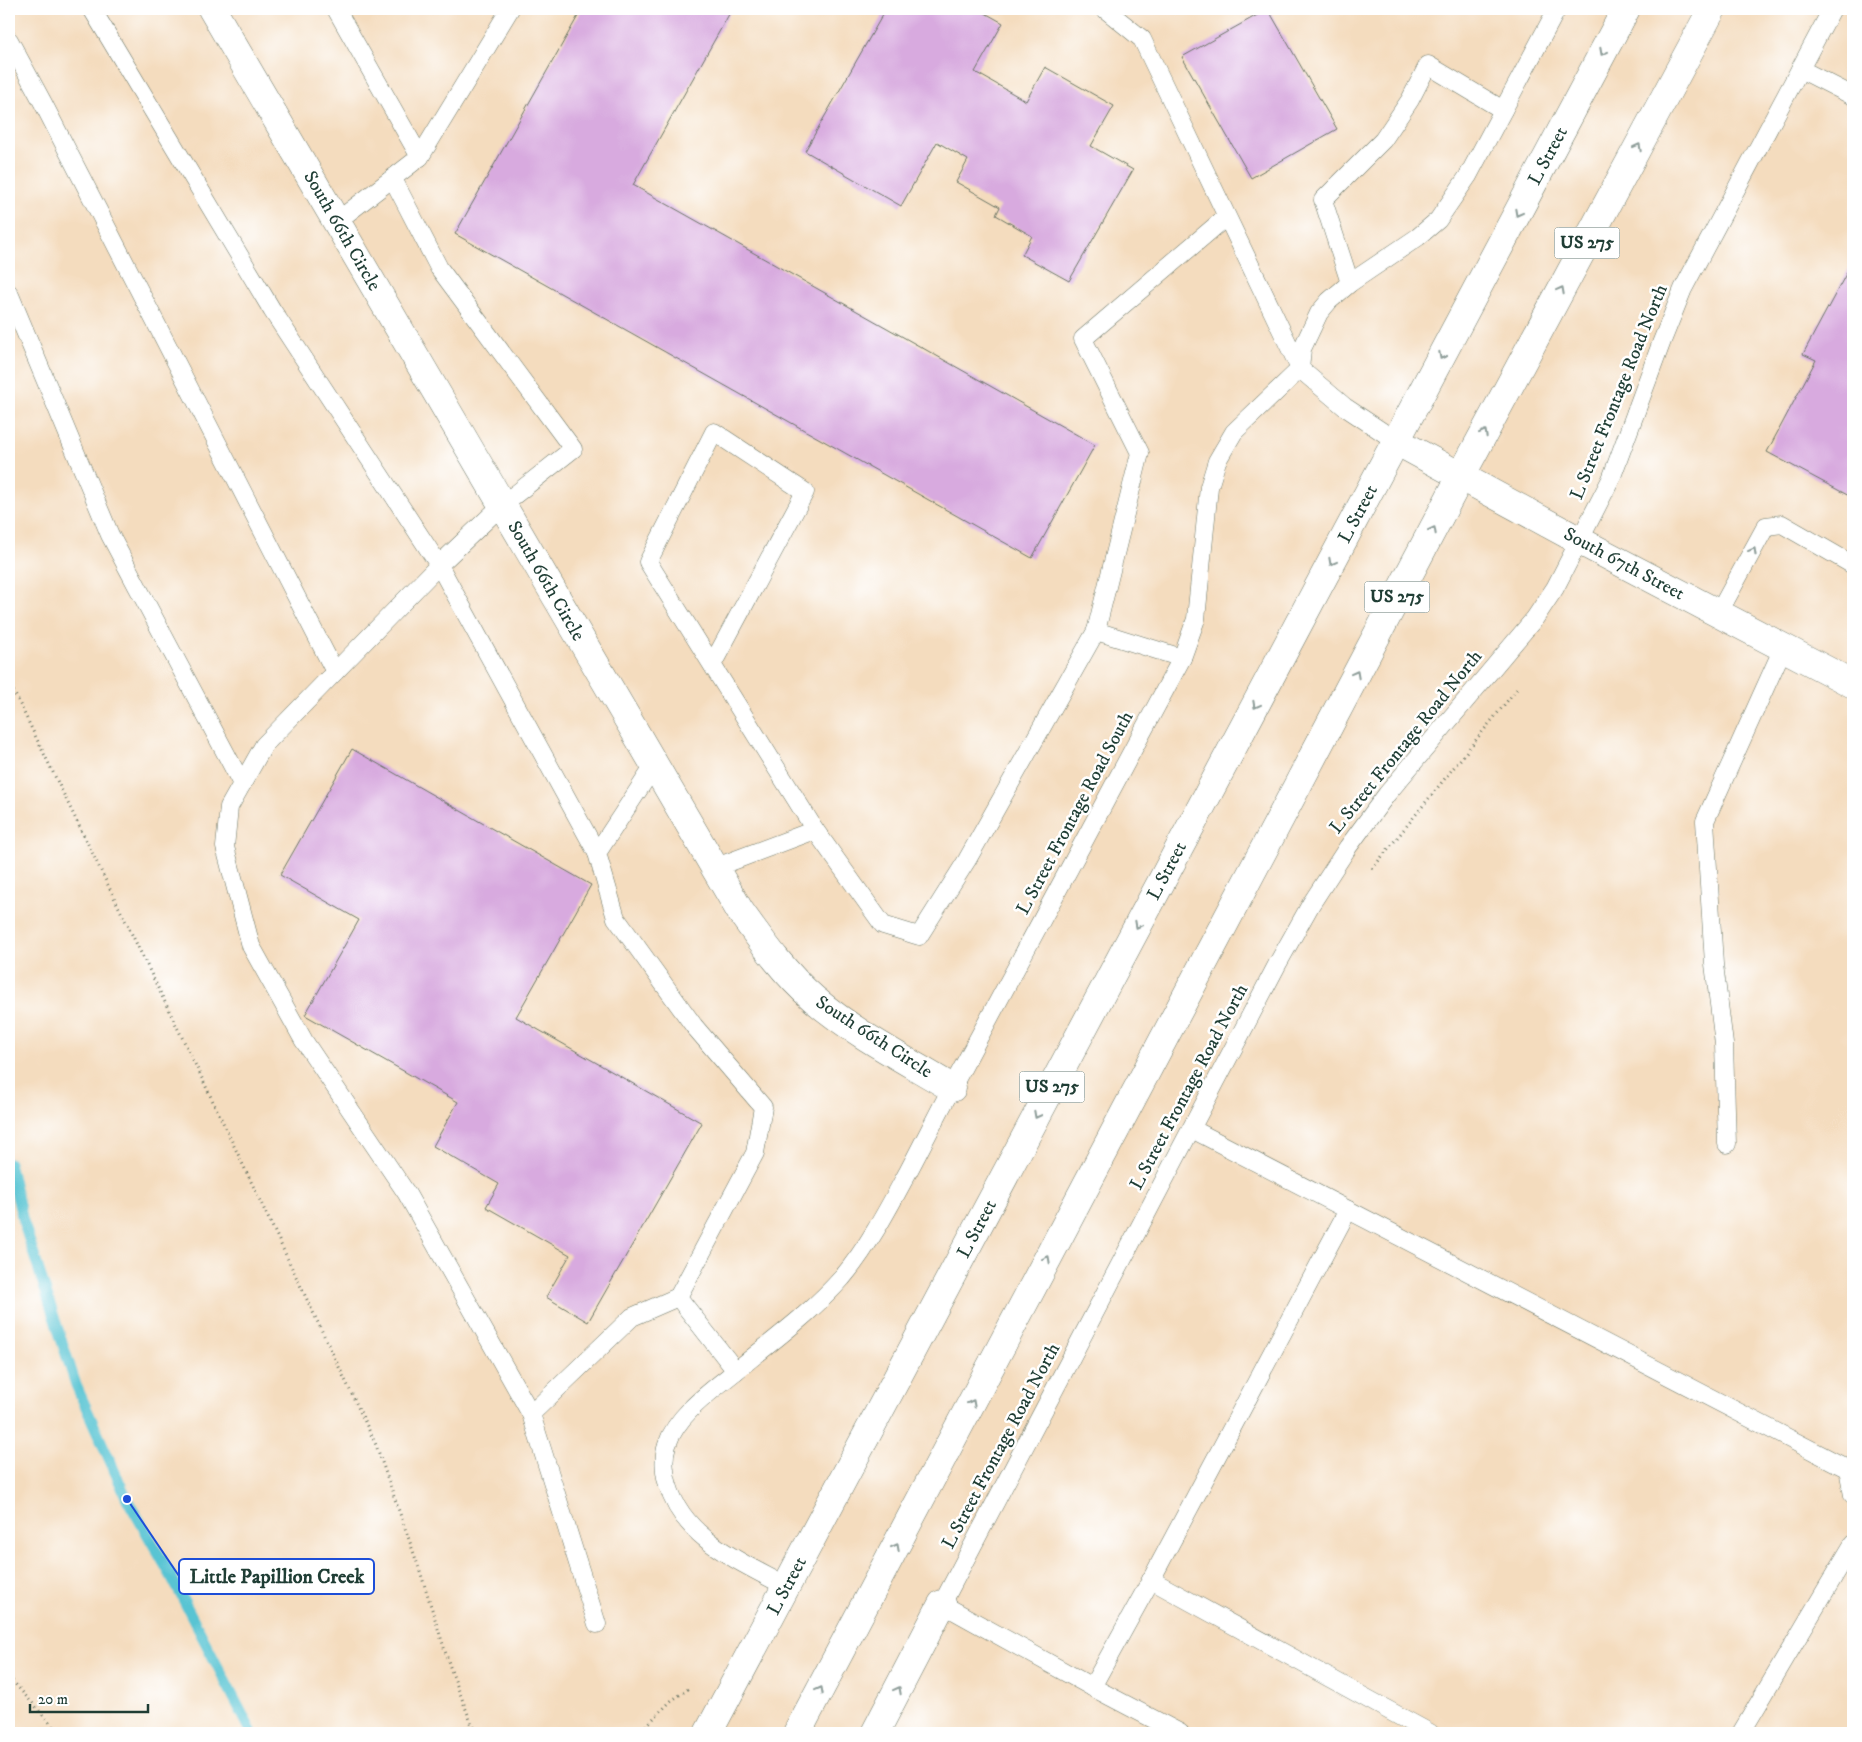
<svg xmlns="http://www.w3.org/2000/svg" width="1862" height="1742" font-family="'IM FELL DW Pica',serif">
  <rect width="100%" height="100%" fill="#fff"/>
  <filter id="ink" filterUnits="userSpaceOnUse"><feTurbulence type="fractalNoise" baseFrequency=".02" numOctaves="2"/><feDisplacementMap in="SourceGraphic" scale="10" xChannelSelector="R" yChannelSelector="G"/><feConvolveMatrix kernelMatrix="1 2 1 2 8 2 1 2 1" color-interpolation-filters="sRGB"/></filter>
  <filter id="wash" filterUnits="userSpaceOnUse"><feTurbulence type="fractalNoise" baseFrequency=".0096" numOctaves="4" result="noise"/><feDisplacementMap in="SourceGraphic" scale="20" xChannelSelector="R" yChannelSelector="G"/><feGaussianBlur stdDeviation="1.12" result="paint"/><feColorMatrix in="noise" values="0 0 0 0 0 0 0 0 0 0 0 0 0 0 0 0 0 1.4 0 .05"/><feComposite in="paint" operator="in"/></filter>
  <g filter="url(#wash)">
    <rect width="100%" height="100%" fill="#f4dcbe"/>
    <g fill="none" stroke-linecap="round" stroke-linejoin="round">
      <!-- stream -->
      <polyline stroke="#59c4d3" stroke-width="11" points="9,1163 23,1221 76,1385 127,1499 170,1574 252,1733"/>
    </g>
    <g id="blocks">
      <!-- building -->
      <g fill="#d8aadf">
        <polygon points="582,9 732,9 633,185 1095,445 1032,558 455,234"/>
        <polygon points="886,9 978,9 1003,23 975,72 1026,101 1045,67 1114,106 1091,146 1133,170 1069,281 1022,255 1032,236 996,215 1000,207 956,182 968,160 937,142 901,206 805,151"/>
        <polygon points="1268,9 1337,129 1251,178 1182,57"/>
        <polygon points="1853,261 1853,498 1767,452 1816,360 1803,354"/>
        <polygon points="352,749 591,885 516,1017 702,1123 588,1322 546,1297 570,1255 486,1207 499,1184 433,1146 458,1102 305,1015 359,920 280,875"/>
      </g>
    </g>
  </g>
  <g filter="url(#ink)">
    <use href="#blocks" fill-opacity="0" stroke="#6a7564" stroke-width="1"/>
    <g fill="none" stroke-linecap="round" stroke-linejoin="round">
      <!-- lane casing -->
      <g stroke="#6a7564" stroke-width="19">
        <g id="lane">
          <polyline points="92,9 272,310 439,565 264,745 229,807 225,847 251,946 304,1041 407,1194 531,1414 632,1317 678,1297"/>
          <polyline points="336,9 420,157"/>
          <polyline points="1105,9 1142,39 1300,369 1345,407 1396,441"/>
          <polyline points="9,40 43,103 335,672"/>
          <polyline points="1800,69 1853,96"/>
          <polyline points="393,179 439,268 573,449 502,505 439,565 597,853"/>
          <polyline points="336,222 420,157 510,9"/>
          <polyline points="1350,283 1323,200 1383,140 1410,100 1428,65 1503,110"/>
          <polyline points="9,293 110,535 242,784"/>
          <polyline points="1718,614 1766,526 1782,524 1853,565"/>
          <polyline points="1096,631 1140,453 1083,339 1226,217"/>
          <polyline points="712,665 805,492 714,432 648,562 815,830"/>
          <polyline points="654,766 597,853 616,918 694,1026 763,1107 755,1153 678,1297 736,1371"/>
          <polyline points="714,868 815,830 883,925 919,936 967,860 1096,631 1182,658"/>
          <polyline points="1192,1129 1848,1469 1853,1495"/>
          <polyline points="1727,1144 1724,1044 1714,964 1705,821 1783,648"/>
          <polyline points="1348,1210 1151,1580 1430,1733"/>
          <polyline points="531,1414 597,1624"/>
          <polyline points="1151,1580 1092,1687 942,1604 1278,963 1311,904 1348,847 1387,794 1535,618 1555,588 1611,479 1662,341 1683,289 1832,9"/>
          <path d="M787 1587C742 1562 683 1539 668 1485 664 1473 663 1457 667 1445 677 1413 717 1387 742 1366 776 1338 812 1312 842 1278 869 1246 889 1207 909 1170 927 1136 944 1101 963 1067 1036 931 1108 794 1182 658L1196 619 1209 487 1217 461 1234 432 1300 369 1302 349 1319 313 1329 301 1350 283 1418 237 1438 220 1468 176 1557 9"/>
          <polyline points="1092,1687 1180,1733"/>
          <polyline points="1741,1733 1853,1544"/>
        </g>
      </g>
      <!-- street casing -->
      <g stroke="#6a7564" stroke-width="29">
        <path id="street" d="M212 9 740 911C763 943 784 973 814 999 855 1034 906 1060 952 1088"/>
      </g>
      <!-- secondary casing -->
      <g stroke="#6a7564" stroke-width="29">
        <polyline id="secondary" points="1396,441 1580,541 1853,684"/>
      </g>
      <!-- primary casing -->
      <g stroke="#6a7564" stroke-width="29">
        <g id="primary">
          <polyline points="708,1733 1626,9"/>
          <polyline points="797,1733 1461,476 1712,9"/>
          <polyline points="875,1733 942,1604"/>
        </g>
      </g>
      <!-- path -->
      <g stroke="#6a7564" stroke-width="3" stroke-dasharray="1 4" stroke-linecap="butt">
        <polyline points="9,682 199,1072 376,1445 420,1571 451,1670 472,1725 479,1733"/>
        <polyline points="1372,869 1517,689"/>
        <polyline points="9,1677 59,1733"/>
        <polyline points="9,1723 14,1733"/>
        <polyline points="639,1733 671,1701 691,1687"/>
      </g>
      <!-- lane -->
      <use href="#lane" stroke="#fff" stroke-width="18"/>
      <!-- street -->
      <use href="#street" stroke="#fff" stroke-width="28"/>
      <!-- secondary -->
      <use href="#secondary" stroke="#fff" stroke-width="28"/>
      <!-- primary -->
      <use href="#primary" stroke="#fff" stroke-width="28"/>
    </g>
    <!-- one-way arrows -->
    <defs><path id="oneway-chevron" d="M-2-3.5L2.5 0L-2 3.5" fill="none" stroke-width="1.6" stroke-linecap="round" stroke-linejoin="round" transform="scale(1.25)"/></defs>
    <g stroke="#8f9e9a">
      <use href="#oneway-chevron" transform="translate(1603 52) rotate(118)"/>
      <use href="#oneway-chevron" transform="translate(1638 147) rotate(-62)"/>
      <use href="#oneway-chevron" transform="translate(1518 213) rotate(118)"/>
      <use href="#oneway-chevron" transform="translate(1561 290) rotate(-62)"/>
      <use href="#oneway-chevron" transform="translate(1442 356) rotate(118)"/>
      <use href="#oneway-chevron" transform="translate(1484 433) rotate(-62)"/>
      <use href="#oneway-chevron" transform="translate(1433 530) rotate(-62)"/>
      <use href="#oneway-chevron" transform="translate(1753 551) rotate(-61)"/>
      <use href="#oneway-chevron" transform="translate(1332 562) rotate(118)"/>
      <use href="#oneway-chevron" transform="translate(1356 674) rotate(-62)"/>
      <use href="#oneway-chevron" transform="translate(1256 705) rotate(118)"/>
      <use href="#oneway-chevron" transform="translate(1138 925) rotate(118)"/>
      <use href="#oneway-chevron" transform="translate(1037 1115) rotate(118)"/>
      <use href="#oneway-chevron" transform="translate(1047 1259) rotate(-62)"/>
      <use href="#oneway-chevron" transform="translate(972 1403) rotate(-62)"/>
      <use href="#oneway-chevron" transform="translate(896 1547) rotate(-62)"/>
      <use href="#oneway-chevron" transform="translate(820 1690) rotate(-62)"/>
      <use href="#oneway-chevron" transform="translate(898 1690) rotate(-62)"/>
    </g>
  </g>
  <g text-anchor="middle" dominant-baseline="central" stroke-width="5" stroke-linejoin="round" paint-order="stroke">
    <!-- shield labels -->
    <g fill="#fff" stroke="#627771" stroke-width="1">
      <rect x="1554.5" y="227.5" width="65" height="31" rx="4"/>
      <rect x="1364.5" y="581.5" width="65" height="31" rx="4"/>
      <rect x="1019.5" y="1071.5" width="65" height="31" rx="4"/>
    </g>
    <g font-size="18" font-weight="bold" fill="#1f3d34">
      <text x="1587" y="243">US 275</text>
      <text x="1397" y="597">US 275</text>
      <text x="1052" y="1087">US 275</text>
    </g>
    <!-- street labels -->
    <g font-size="19" fill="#1f3d34" stroke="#fff">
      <text transform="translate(1548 156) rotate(-62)">L Street</text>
      <text transform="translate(342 231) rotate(60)">South 66th Circle</text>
      <text transform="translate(1619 392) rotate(-68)">L Street Frontage Road North</text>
      <text transform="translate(1358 514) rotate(-62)">L Street</text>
      <text transform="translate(1624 564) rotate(28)">South 67th Street</text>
      <text transform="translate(546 581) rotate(60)">South 66th Circle</text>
      <text transform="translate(1406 742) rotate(-51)">L Street Frontage Road North</text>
      <text transform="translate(1075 813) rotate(-62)">L Street Frontage Road South</text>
      <text transform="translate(1167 871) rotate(-62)">L Street</text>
      <text transform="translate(874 1037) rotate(33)">South 66th Circle</text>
      <text transform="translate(1189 1087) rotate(-62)">L Street Frontage Road North</text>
      <text transform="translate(977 1229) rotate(-62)">L Street</text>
      <text transform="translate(1001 1446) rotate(-62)">L Street Frontage Road North</text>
      <text transform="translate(787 1586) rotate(-62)">L Street</text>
    </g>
  </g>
  <!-- callouts -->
  <path fill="none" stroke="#1d4ed8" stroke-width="2" d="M127 1499L179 1576"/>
  <circle fill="#1d4ed8" stroke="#fff" stroke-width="2" cx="127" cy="1499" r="5"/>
  <rect fill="#fff" stroke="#1d4ed8" stroke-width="2" x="179" y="1559" width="195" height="35" rx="5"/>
  <g font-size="20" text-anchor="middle" font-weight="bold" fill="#1f3d34">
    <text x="277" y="1583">Little Papillion Creek</text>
  </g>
  <!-- margin -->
  <rect width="1862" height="1742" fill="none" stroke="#fff" stroke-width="30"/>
  <!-- scale -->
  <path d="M30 1704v8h118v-8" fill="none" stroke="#1f3d34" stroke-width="2.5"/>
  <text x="38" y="1704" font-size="15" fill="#1f3d34" stroke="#ffffff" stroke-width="4" paint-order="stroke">20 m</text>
</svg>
